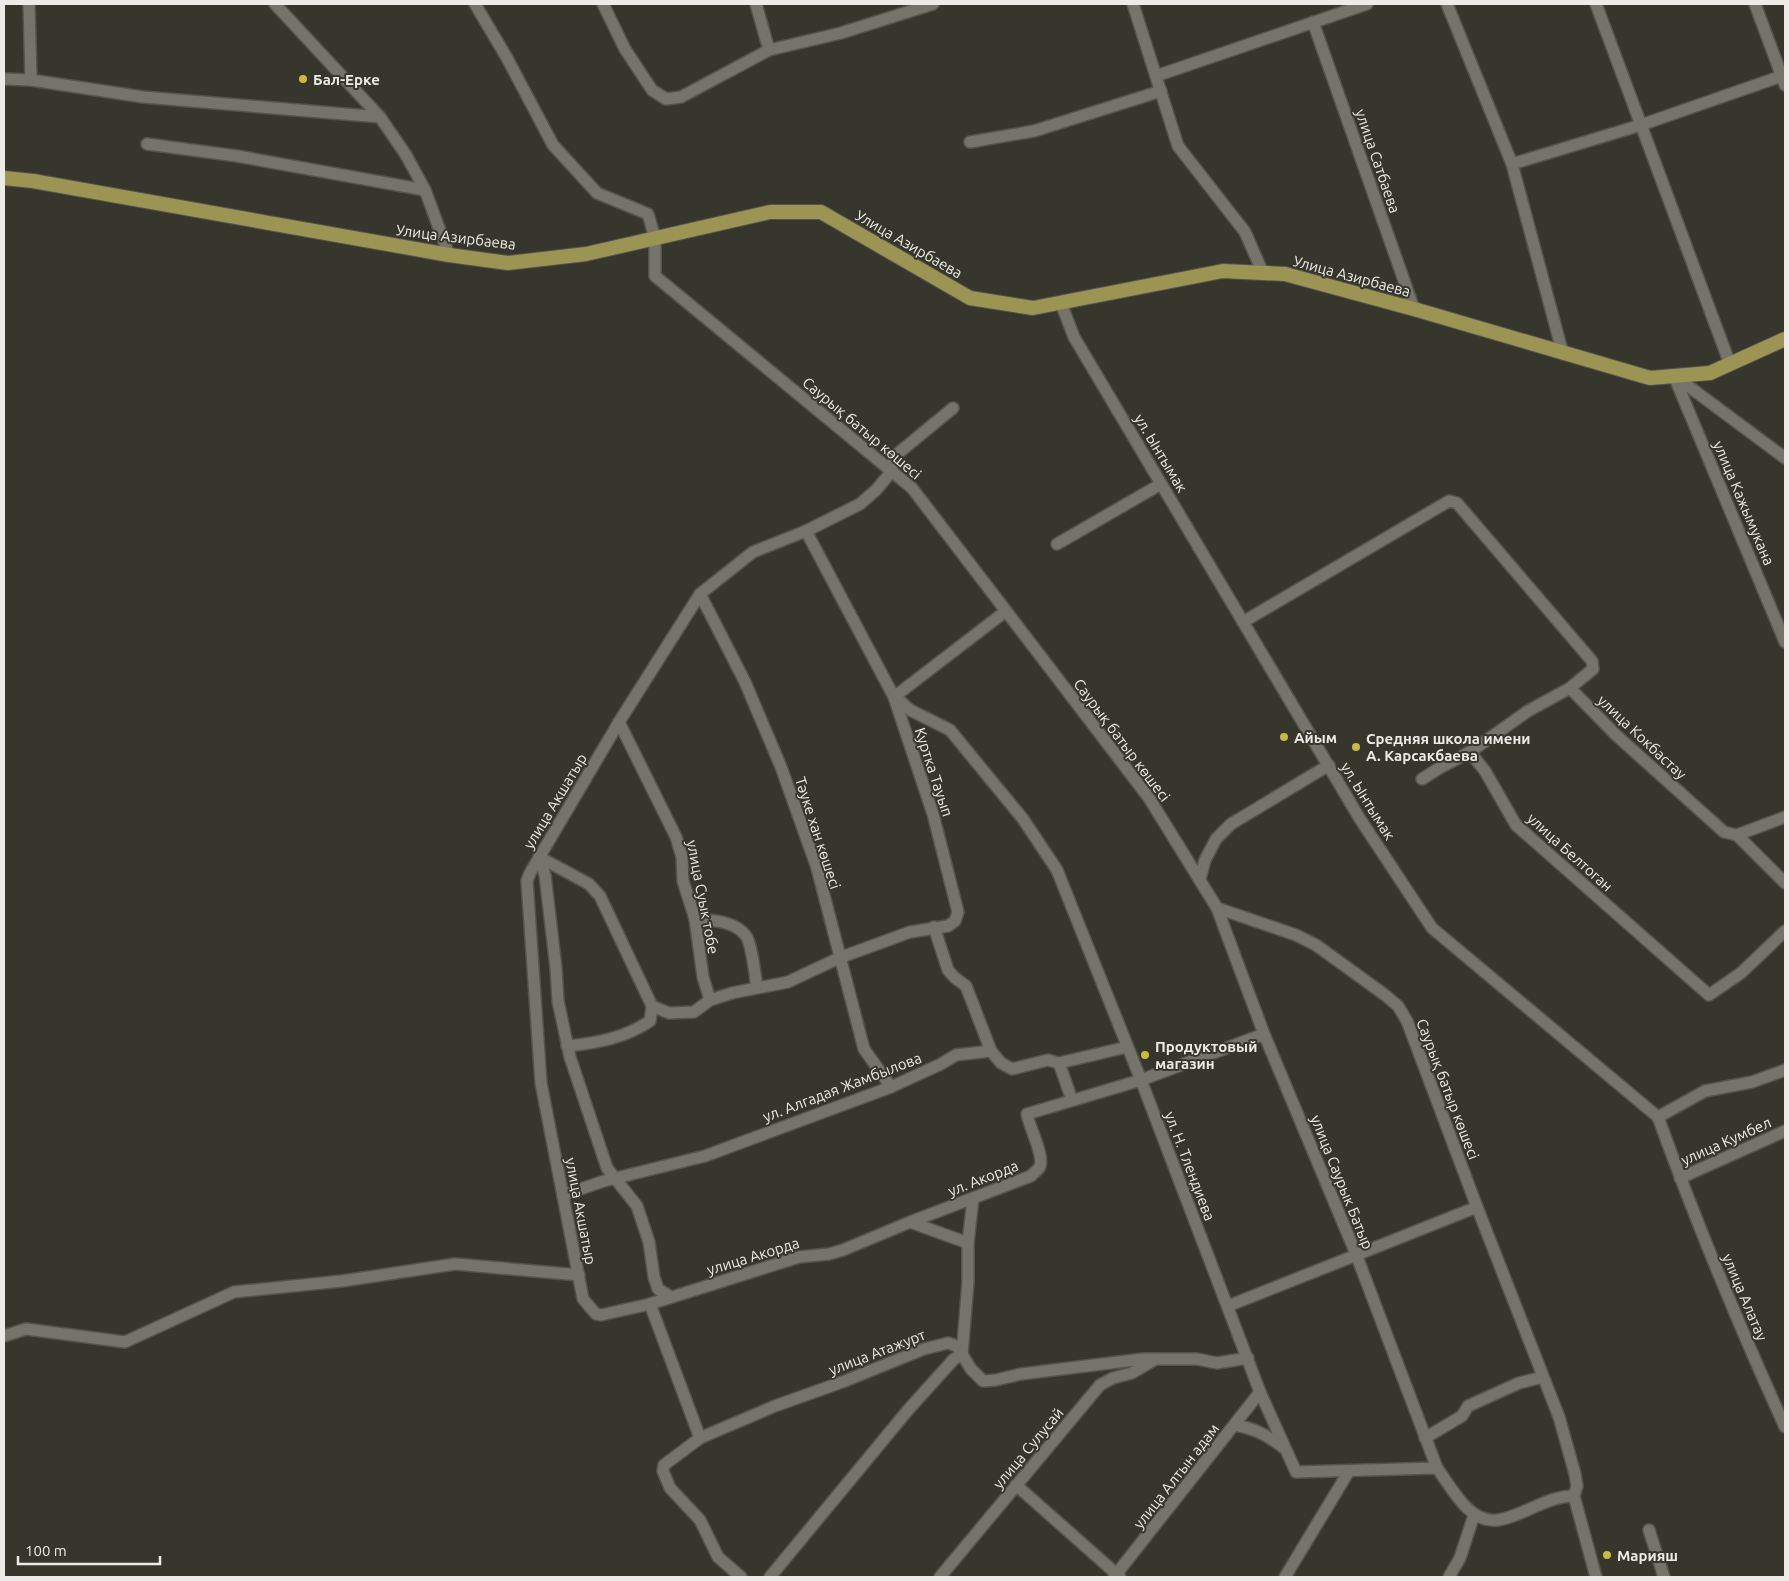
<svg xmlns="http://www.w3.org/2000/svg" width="1789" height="1581" font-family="Ubuntu,sans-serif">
  <rect width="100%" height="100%" fill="#36362d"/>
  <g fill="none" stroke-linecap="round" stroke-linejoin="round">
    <!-- minor casing -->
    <g stroke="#54534c" stroke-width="14">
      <g id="minor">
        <polyline points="29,4 31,80"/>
        <polyline points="275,4 380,117 406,155 425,190"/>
        <polyline points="475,4 507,58 553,145 597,193 648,214 655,238 655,276 912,488 1149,798 1217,908 1296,935 1316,945 1385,995 1398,1006 1407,1021 1477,1207 1559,1417 1575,1474 1577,1486 1574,1496 1596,1577"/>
        <polyline points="603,4 625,49 652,90 666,99 681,97 769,50 841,33 933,4"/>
        <polyline points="756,4 769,50"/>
        <polyline points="1133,4 1178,146 1245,232 1263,273"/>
        <polyline points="1447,4 1512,164 1563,354"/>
        <polyline points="1596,4 1730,364"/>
        <polyline points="1755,4 1785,85"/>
        <polyline points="1313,22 1414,309"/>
        <polyline points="1156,76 1367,4"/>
        <polyline points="4,79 31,80 143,97 380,117"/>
        <polyline points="970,142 1034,131 1161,91"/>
        <polyline points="147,144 237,156 425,190 449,255"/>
        <polyline points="1512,164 1641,125 1782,76"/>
        <polyline points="1061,303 1074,337 1360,819 1432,928 1658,1117"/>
        <polyline points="1674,376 1785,642"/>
        <polyline points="1676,377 1785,458"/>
        <path d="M953 408 896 455 893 460 892 471 876 490 860 504 806 531 753 552 700 594 619 722 530 873 527 881 541 1083 583 1299 596 1314 601 1315 650 1304 799 1257 829 1254 843 1250 910 1222 1031 1176C1033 1173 1037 1171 1039 1168 1046 1158 1029 1127 1027 1114L1141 1080 1264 1034"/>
        <polyline points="1057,544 1161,484"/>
        <polyline points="700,594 745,682 781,767 817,868 864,1049 891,1087"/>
        <path d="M1006 611 894 697 900 701 910 710 950 730 1023 819 1057 870 1141 1080 1260 1392 1296 1472 1437 1468C1452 1488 1469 1524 1498 1520 1511 1518 1523 1512 1534 1507 1548 1501 1560 1496 1574 1496"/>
        <polyline points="1243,622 1449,501 1457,503 1592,661 1593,669 1570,688"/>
        <polyline points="619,722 676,837 682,857 683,881 695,919 703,977 710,1000"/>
        <polyline points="1470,752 1528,711 1570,688 1616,735 1724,832 1737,835 1785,883"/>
        <polyline points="1422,779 1441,767 1470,752 1485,771 1516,825 1709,995 1741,973 1785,931"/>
        <polyline points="1737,835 1785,817"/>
        <polyline points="539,857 589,884 600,896 652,1006 669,1013 694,1012 710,1000 732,993 788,982 839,958 910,932 948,926 955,921 958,912 933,814 894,697 806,531"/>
        <polyline points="539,857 545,875 556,968 558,1001 570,1057 607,1168 637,1206 649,1242 654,1277 658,1289 671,1297"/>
        <polyline points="1200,879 1205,860 1216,839 1231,824 1329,765"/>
        <polyline points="1217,908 1264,1034 1356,1254 1437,1468"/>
        <path d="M695 919C711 920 736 921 746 936 752 944 755 976 757 987"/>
        <polyline points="934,927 948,970 954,977 966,986 991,1051"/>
        <path d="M567 1046C597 1043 625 1038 650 1021L652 1006"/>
        <polyline points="1059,1063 1072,1100"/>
        <path d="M1658 1117C1696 1222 1739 1326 1785 1427"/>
        <polyline points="1658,1117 1705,1091 1752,1082 1785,1070"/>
        <polyline points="1680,1178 1785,1131"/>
        <polyline points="563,1195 604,1181 705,1156 891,1087 941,1064 956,1055 991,1051 1001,1063 1012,1069 1048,1060 1059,1063 1127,1047"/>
        <polyline points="910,1222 968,1243"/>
        <polyline points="650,1304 700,1438"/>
        <polyline points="1228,1306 1477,1207"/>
        <polyline points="4,1336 26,1329 125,1342 234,1292 342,1281 455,1264 579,1275"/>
        <path d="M1235 1425C1256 1429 1267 1435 1284 1448"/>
        <polyline points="1425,1438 1462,1416 1468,1406 1519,1383 1543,1377"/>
        <polyline points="1016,1485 1120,1577"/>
        <polyline points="1649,1530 1664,1577"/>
        <polyline points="741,1577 718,1557 700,1520 670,1488 663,1471 664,1465 700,1438 775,1406 845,1381 924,1349 948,1343 957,1346 971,1369 983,1381 996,1380 1021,1374 1143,1359 1197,1359 1217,1363 1248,1358"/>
        <polyline points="770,1577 908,1410 954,1359 962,1355 968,1282 968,1243 973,1199"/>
        <polyline points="940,1577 1100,1385 1113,1378 1132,1373 1154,1360"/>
        <polyline points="1114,1577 1260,1392"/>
        <polyline points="1285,1577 1349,1471"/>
        <polyline points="1449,1577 1460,1558 1474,1515"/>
      </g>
    </g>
    <!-- primary casing -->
    <g stroke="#54534c" stroke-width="16">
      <polyline id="primary" points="4,178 33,181 449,255 508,263 586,254 770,212 821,212 970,298 1033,308 1223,271 1285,274 1414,309 1650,378 1710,373 1785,339"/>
    </g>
    <!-- minor -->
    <use href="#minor" stroke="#75746b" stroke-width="11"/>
    <!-- primary -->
    <use href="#primary" stroke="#9b9452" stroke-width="14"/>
  </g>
  <!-- markers -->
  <g fill="#c8bb3b" stroke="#36362d" stroke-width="2">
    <circle cx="303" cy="79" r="5"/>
    <circle cx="1284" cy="737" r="5"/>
    <circle cx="1356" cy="747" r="5"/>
    <circle cx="1145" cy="1055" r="5"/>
    <circle cx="1607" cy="1555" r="5"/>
  </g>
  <g text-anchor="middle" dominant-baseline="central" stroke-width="4" stroke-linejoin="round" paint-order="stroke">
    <!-- poi labels -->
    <g font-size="15" font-weight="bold" fill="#ecebe6" stroke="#36362d" text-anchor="start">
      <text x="313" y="79">Бал-Ерке</text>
      <text x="1294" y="737">Айым</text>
      <text x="1366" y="738">Средняя школа имени<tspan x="1366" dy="17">А. Карсакбаева</tspan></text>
      <text x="1155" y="1046">Продуктовый<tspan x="1155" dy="17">магазин</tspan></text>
      <text x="1617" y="1555">Марияш</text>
    </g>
    <!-- street labels -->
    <g font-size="15" fill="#ecebe6" stroke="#36362d">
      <text transform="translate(1378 161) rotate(71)">улица Сатбаева</text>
      <text transform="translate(456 237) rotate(7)">Улица Азирбаева</text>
      <text transform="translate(909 244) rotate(30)">Улица Азирбаева</text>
      <text transform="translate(1352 276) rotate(15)">Улица Азирбаева</text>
      <text transform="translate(862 428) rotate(40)">Саурық батыр көшесі</text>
      <text transform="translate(1161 453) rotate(59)">ул. Ынтымак</text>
      <text transform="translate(1744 503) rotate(67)">улица Кажымукана</text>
      <text transform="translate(1642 737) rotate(43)">улица Кокбастау</text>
      <text transform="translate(1122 740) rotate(53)">Саурық батыр көшесі</text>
      <text transform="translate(934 772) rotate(72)">Куртка Тауып</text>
      <text transform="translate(555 801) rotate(-59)">улица Акшатыр</text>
      <text transform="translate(1368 801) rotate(58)">ул. Ынтымак</text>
      <text transform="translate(818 833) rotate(72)">Тәуке хан көшесі</text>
      <text transform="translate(1570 852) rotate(42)">улица Белтоган</text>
      <text transform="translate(703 897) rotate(79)">улица Суык тобе</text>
      <text transform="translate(842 1087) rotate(-21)">ул. Алгадая Жамбылова</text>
      <text transform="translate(1448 1089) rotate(69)">Саурық батыр көшесі</text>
      <text transform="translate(1726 1141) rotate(-24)">улица Кумбел</text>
      <text transform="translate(1190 1166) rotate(69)">ул. Н. Тлендиева</text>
      <text transform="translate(983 1178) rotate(-21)">ул. Акорда</text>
      <text transform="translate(1342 1182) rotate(68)">улица Саурык Батыр</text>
      <text transform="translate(581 1211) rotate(79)">улица Акшатыр</text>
      <text transform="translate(753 1256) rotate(-17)">улица Акорда</text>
      <text transform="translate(1745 1297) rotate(67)">улица Алатау</text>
      <text transform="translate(877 1352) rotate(-21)">улица Атажурт</text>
      <text transform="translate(1028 1448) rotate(-50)">улица Сулусай</text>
      <text transform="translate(1176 1476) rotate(-52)">улица Алтын адам</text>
    </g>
  </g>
  <!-- border -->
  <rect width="1789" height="1581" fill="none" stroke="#ecebe6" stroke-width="10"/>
  <!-- scale -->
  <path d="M18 1556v8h142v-8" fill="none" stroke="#ecebe6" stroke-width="2.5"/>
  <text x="25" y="1556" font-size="15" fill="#ecebe6" stroke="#36362d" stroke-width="4" paint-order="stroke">100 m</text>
</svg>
